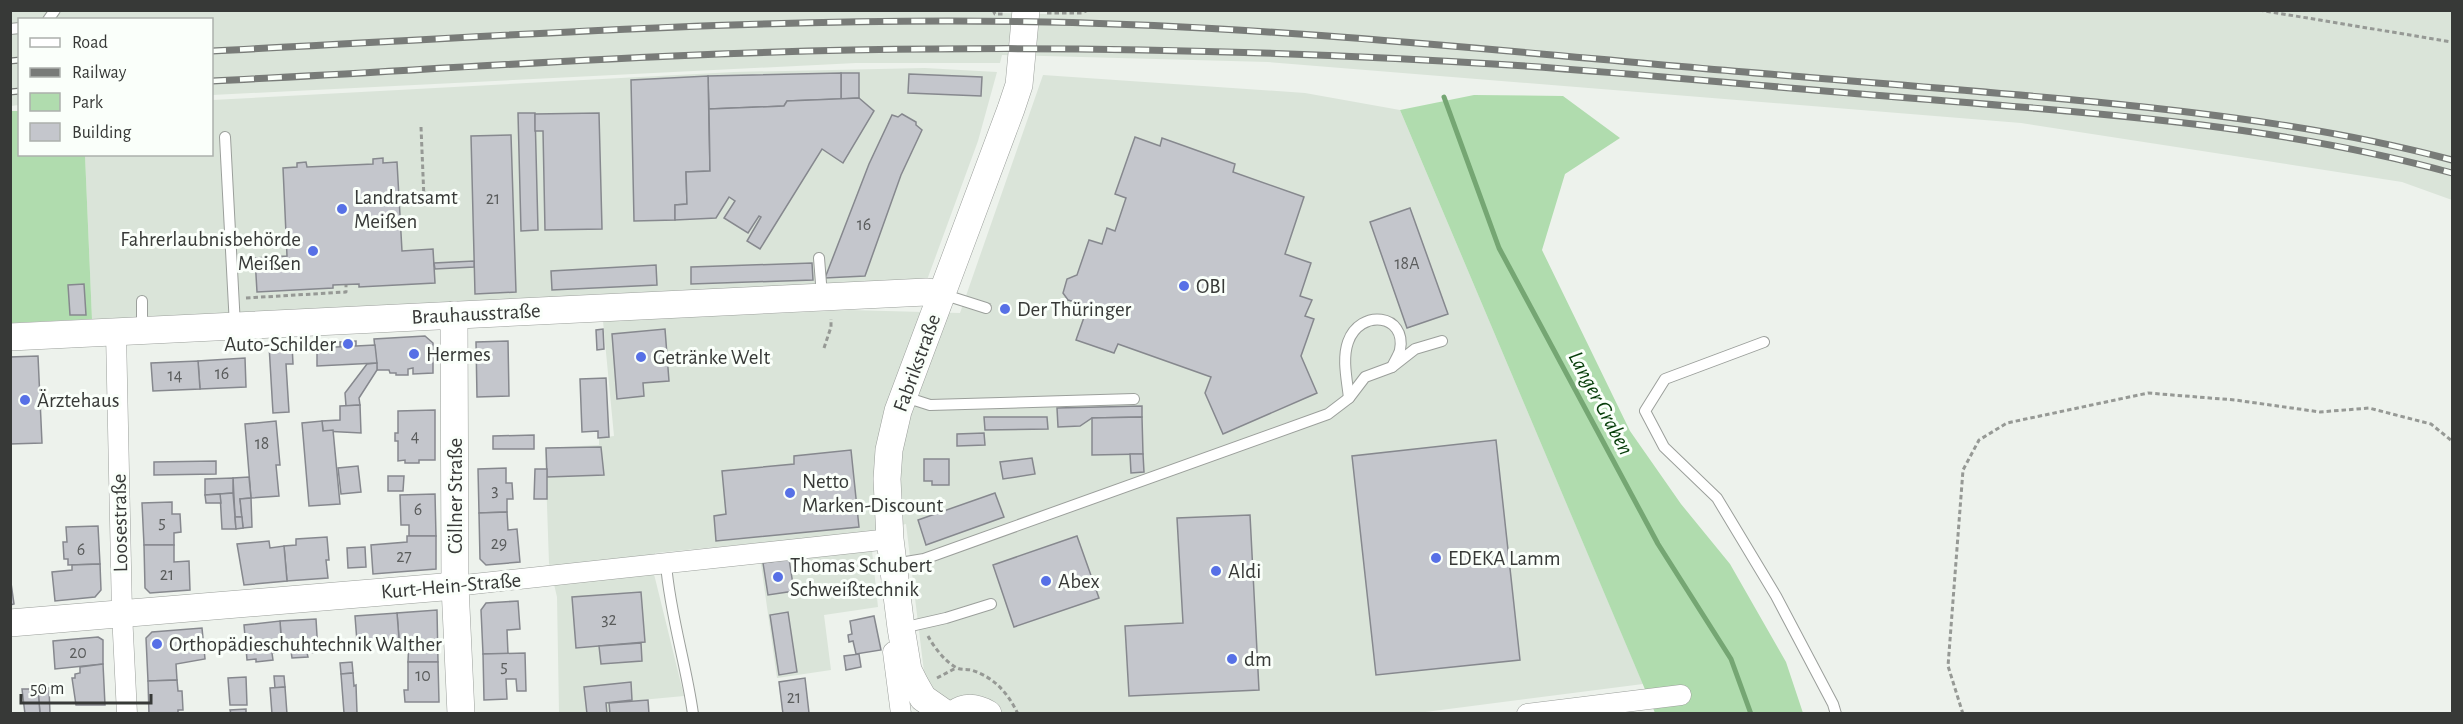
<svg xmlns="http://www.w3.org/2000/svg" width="2463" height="724" font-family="'Alegreya Sans',sans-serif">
  <rect width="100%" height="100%" fill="#edf2ec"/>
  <!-- built -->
  <g fill="#dae4d9">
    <polygon points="11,10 994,10 1000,13 1048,14 1049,10 2452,11 2452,200 2402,182 2021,123 1268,62 1002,55 1000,63 856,63 212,95 212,20 20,20 19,105 11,106"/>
    <polygon points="925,68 997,72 978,141 927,280 583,295 339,312 92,319 85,155 212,154 212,100 734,72"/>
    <polygon points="1043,75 1305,93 1400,110 1643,684 1410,714 929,713 906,524 870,532 878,607 824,615 831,670 777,678 758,543 655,553 654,574 684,696 609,703 609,713 559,713 557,597 549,563 545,448 599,445 599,438 614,436 603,321 849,310 960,313"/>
  </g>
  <!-- green -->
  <g fill="#b0dcae">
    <polygon points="1474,95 1563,96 1620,138 1565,174 1542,250 1630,431 1681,504 1730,564 1786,662 1803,713 1655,713 1400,110"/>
    <polygon points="10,111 19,111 20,154 85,155 92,319 11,323"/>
  </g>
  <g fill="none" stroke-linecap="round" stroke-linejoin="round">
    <!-- stream -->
    <polyline stroke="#75a673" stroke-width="5" points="1444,97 1499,248 1658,544 1731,659 1751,714"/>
  </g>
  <!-- building -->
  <g fill="#c4c6cc" stroke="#86888e" stroke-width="1.5">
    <polygon points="841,73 859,73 859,98 841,99"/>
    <polygon points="841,73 841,99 787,101 784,106 709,109 708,76"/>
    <polygon points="909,74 982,77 981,96 908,93"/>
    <polygon points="708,76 710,171 686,172 687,204 675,205 675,220 634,221 631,80"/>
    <polygon points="859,98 874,111 843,163 822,149 760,249 747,241 761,217 759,216 748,233 724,218 735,201 729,197 716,218 675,220 675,205 687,204 686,172 710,171 709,109 784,106 787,101"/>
    <polygon points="518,113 535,113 538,230 521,231"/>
    <polygon points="599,113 602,229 545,230 543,131 535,131 535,114"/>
    <polygon points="902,114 916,122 916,125 922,130 901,175 865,276 825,278 869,164 892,115 898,117"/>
    <polygon points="511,135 516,292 475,294 471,136"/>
    <polygon points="1135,137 1160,146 1162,138 1235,164 1233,172 1304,197 1285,254 1311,263 1300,296 1312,300 1305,316 1314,319 1301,356 1317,393 1223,434 1205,393 1211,377 1118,344 1114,353 1076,340 1088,306 1068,300 1063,293 1067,279 1077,275 1089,240 1102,244 1107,228 1115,231 1126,198 1115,194"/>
    <polygon points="383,158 383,163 397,162 402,251 433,249 435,283 359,287 359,284 333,285 333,288 257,292 255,258 287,256 283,168 297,167 297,163 306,162 307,167 373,164 373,159"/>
    <polygon points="1410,208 1448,314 1407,328 1370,222"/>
    <polygon points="474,261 474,267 435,269 434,263"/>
    <polygon points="812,263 813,280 691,284 691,267"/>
    <polygon points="656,265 657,285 552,290 551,271"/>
    <polygon points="84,284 86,315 70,315 68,285"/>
    <polygon points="1003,304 1007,305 1009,309 1006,313 1001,312 1000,308"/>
    <polygon points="603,329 604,349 597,350 596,330"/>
    <polygon points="665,329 669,381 643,383 644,396 617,399 612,334"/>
    <polygon points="425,336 433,343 433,373 413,374 413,368 408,369 408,375 396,375 396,373 390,373 389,370 377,370 374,339"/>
    <polygon points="356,341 356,346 340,347 340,342"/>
    <polygon points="508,341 509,396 477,397 476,342"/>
    <polygon points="292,344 293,364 286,364 289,412 273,413 269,345"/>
    <polygon points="375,345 377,363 317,366 317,348"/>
    <polygon points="38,356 42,443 10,444 10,357"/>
    <polygon points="245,358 246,387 200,389 198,361"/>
    <polygon points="198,361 200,389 153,391 151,363"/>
    <polygon points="377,363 377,370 359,398 360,405 346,406 345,393 367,364"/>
    <polygon points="606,378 609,437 598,438 598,431 582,432 580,379"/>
    <polygon points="360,405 361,433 323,431 322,421 340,420 340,406"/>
    <polygon points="1142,406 1142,417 1092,418 1080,426 1058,427 1057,408"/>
    <polygon points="435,410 435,460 419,460 419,463 405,463 405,460 398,461 398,441 395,441 395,433 398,433 398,411"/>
    <polygon points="984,417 1047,417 1048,429 985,430"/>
    <polygon points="1142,417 1143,454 1092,455 1092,418"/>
    <polygon points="276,421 280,465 276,465 279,496 251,498 245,424"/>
    <polygon points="322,421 323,431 333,430 340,504 309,506 302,423"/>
    <polygon points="984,433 985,445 957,446 957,434"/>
    <polygon points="534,435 534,449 493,449 493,436"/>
    <polygon points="1496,440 1520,660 1376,675 1352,456"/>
    <polygon points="601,447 604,475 547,477 546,448"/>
    <polygon points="851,450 859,527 716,541 714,516 726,514 722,471 794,464 794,456"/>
    <polygon points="1130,454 1143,454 1144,472 1131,473"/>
    <polygon points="1032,458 1035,474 1003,479 1000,462"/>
    <polygon points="924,459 949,459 949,485 932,485 932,481 924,481"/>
    <polygon points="216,461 216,474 154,475 154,462"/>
    <polygon points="358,466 361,492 341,494 338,468"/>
    <polygon points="506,468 506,483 512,483 513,499 507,499 507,512 479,513 478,469"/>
    <polygon points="535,469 547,469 547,499 534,499"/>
    <polygon points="388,476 404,476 403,491 388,491"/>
    <polygon points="249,477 251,498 240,499 242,517 235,517 233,478"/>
    <polygon points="233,478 233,493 205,495 205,479"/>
    <polygon points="233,493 236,529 222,529 220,494"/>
    <polygon points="995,493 1004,517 926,545 918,520"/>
    <polygon points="220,494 221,503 206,503 205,495"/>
    <polygon points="435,494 436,536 409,536 409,525 401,525 400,495"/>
    <polygon points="251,498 252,527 243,528 240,499"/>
    <polygon points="172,502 172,514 180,514 181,532 174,533 174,545 144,545 142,503"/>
    <polygon points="507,512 508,530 517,529 520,562 486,565 480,559 479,513"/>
    <polygon points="1250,515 1259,690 1129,696 1125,626 1183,623 1177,518"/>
    <polygon points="235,517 242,517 243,528 236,529"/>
    <polygon points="98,526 100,564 68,565 68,559 64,559 63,542 67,542 66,527"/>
    <polygon points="407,536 436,536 436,569 373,574 371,545 407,542"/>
    <polygon points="1077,536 1099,598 1014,627 993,565"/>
    <polygon points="327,537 329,560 326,560 328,578 287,581 284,546 296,545 296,539"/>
    <polygon points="269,541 270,548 284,546 287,581 244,585 237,544"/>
    <polygon points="144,545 174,545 174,562 189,561 190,590 150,593 145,588"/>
    <polygon points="365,547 366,567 348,568 347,548"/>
    <polygon points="789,559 794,591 768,595 763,563"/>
    <polygon points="100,564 101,590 95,597 55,601 52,572 72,570 72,565"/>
    <polygon points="10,576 14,604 10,605"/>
    <polygon points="641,592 645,642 576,648 572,597"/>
    <polygon points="518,601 520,629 507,630 508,654 483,654 481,610 486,603"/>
    <polygon points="437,610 438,662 408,662 409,639 399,639 397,613"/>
    <polygon points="788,612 797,672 779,675 770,615"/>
    <polygon points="397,613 399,639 357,642 355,616"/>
    <polygon points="874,616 881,650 856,654 853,641 849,642 848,635 852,634 850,621"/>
    <polygon points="316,619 318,652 307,653 308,657 292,658 291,651 282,652 280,621"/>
    <polygon points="280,621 282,652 272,653 273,660 256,662 256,659 247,660 244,625"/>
    <polygon points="202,628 205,659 176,664 177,680 148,681 146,638 152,632"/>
    <polygon points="98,637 103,640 103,664 55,669 53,641"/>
    <polygon points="641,643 642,661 601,664 599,646"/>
    <polygon points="525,653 526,691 517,691 516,679 506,679 507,699 484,700 483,654"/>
    <polygon points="859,654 861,667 846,670 844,656"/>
    <polygon points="352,662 353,673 341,674 340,663"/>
    <polygon points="408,662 438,662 439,702 405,702 404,690 408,690"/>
    <polygon points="103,664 105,705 76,705 72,678 75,678 75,674 80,673 80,667"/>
    <polygon points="353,673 354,686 356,685 357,713 344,713 341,674"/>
    <polygon points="274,676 284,676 285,687 275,688"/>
    <polygon points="246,677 247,705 230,705 228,678"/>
    <polygon points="805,678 809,713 783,714 779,682"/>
    <polygon points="177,680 178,691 182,691 183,710 178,710 178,714 149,714 148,681"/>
    <polygon points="631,682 632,700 606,703 607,714 587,714 584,687"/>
    <polygon points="285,687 287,714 272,714 270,688"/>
    <polygon points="49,688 50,714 40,714 38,689"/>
    <polygon points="22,689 38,689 40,714 25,714"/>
    <polygon points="648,700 649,714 610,714 609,703"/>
    <polygon points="246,709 246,714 231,714 230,710"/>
  </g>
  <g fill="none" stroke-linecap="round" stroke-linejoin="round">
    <!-- lane casing -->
    <g stroke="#9b9f9b" stroke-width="12">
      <g id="lane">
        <polyline points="48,20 55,10"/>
        <polyline points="10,29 20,28"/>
        <polyline points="225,137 235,326"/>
        <polyline points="819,258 822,296"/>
        <polyline points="942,294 986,308"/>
        <polyline points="142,301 142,331"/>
        <polyline points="1764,342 1665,379 1645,411 1664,447 1717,498 1776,596 1833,704 1836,714"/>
        <polyline points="905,397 930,405 1134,399"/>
        <path d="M1349 398C1347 380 1342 359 1348 342 1360 308 1407 314 1400 350 1399 355 1394 362 1392 367"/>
        <path d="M666 564C670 615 686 663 693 714"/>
        <polyline points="894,564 924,559 1328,414 1349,398 1365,377 1392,367 1415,349 1442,341"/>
        <polyline points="902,628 946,618 991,604"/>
      </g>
    </g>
    <!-- street casing -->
    <g stroke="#9b9f9b" stroke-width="21">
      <g id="street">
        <polyline points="116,333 122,613 127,714"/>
        <polyline points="455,586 890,539"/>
        <polyline points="893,652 901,714"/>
        <polyline points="1527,714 1681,695"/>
      </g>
    </g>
    <!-- secondary casing -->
    <g stroke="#9b9f9b" stroke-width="28">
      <g id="secondary">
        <polyline points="454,315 455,586 461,714"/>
        <polyline points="10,337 926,292 942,294"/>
        <polyline points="10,623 455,586"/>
        <polyline points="946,714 923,698 915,684 908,670 901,628 890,539 887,479 889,450 898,411 1011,109 1019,85 1026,10"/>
        <path d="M954 714C965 706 976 707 988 714"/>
      </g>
    </g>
    <!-- path -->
    <g stroke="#969995" stroke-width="3" stroke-dasharray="4.5 3" stroke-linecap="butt">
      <polyline points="993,10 995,14 1004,14"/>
      <polyline points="2259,10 2452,42"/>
      <polyline points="1047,13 1082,13 1088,10"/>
      <polyline points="421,127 424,199 449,197"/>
      <polyline points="246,298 346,292 346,285"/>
      <polyline points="824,348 831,327 831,319"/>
      <path d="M928 636C934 647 945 662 957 668 961 670 966 669 971 670 994 677 1008 693 1018 714"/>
      <polyline points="937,678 956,668"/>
      <polyline points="1963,714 1948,666 1963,470 1979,440 2007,423 2148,393 2235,400 2320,412 2369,408 2431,424 2452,441"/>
    </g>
    <!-- lane -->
    <use href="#lane" stroke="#fff" stroke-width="10"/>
    <!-- street -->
    <use href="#street" stroke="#fff" stroke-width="20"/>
    <!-- secondary -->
    <use href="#secondary" stroke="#fff" stroke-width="27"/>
    <!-- rail casing -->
    <g stroke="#787b78" stroke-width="7">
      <g id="rail">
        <path d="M212 51C490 37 768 16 1047 22 1292 27 1537 55 1780 75 1886 84 1991 92 2096 102 2216 114 2335 129 2452 160"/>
        <polyline points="10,61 20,60"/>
        <path d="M212 81C452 69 693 50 934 49 1126 47 1319 53 1510 65 1619 72 1728 83 1837 92 2043 110 2253 118 2452 173"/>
        <polyline points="10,92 20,91"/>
      </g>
    </g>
    <!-- rail -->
    <use href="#rail" stroke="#fafffa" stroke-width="4.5" stroke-dasharray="14" stroke-linecap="butt"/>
  </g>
  <!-- markers -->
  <g fill="#5770e6" stroke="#fafffa" stroke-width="2">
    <circle cx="342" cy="209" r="6"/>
    <circle cx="313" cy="251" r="6"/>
    <circle cx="1184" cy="286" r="6"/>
    <circle cx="1005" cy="309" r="6"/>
    <circle cx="348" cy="344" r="6"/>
    <circle cx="414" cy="354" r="6"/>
    <circle cx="641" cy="357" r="6"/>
    <circle cx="25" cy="400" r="6"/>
    <circle cx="790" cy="493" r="6"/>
    <circle cx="1436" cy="558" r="6"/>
    <circle cx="1216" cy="571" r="6"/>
    <circle cx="778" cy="577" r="6"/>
    <circle cx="1046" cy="581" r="6"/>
    <circle cx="157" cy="644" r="6"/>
    <circle cx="1232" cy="659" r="6"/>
  </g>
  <g text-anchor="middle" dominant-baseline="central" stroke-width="6" stroke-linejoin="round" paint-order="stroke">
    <!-- number labels -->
    <g font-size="18" fill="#5a5c5c">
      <text x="493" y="199">21</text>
      <text x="864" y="225">16</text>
      <text x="1407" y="264">18A</text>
      <text x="222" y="374">16</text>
      <text x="175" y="376">14</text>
      <text x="415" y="437">4</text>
      <text x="262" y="444">18</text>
      <text x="495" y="491">3</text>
      <text x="418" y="510">6</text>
      <text x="162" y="523">5</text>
      <text x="499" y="544">29</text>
      <text x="81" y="550">6</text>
      <text x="404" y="557">27</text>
      <text x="167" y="575">21</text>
      <text x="609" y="620">32</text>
      <text x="78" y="653">20</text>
      <text x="504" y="667">5</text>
      <text x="423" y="676">10</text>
      <text x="794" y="698">21</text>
    </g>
    <!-- poi labels -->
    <g font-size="21" fill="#373937" stroke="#fafffa" text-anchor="start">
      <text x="354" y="197">Landratsamt<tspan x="354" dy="24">Meißen</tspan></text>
      <text x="301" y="239" text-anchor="end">Fahrerlaubnisbehörde<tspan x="301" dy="24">Meißen</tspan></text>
      <text x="1196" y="286">OBI</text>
      <text x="1017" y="309">Der Thüringer</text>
      <text x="336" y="344" text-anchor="end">Auto-Schilder</text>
      <text x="426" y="354">Hermes</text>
      <text x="653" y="357">Getränke Welt</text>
      <text x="37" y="400">Ärztehaus</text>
      <text x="802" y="481">Netto<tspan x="802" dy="24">Marken-Discount</tspan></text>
      <text x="1448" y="558">EDEKA Lamm</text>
      <text x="790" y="565">Thomas Schubert<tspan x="790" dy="24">Schweißtechnik</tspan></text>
      <text x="1228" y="571">Aldi</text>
      <text x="1058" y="581">Abex</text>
      <text x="169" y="644">Orthopädieschuhtechnik Walther</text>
      <text x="1244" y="659">dm</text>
    </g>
    <!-- street labels -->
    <g font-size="21" fill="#373937" stroke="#fafffa">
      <text transform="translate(476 314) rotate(-3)">Brauhausstraße</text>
      <text transform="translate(917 363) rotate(-70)">Fabrikstraße</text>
      <text transform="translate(455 496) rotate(-90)">Cöllner Straße</text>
      <text transform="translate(120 523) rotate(-91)">Loosestraße</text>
      <text transform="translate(451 586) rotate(-5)">Kurt-Hein-Straße</text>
    </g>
    <!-- water labels -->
    <g font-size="22" font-style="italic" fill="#063d09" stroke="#fafffa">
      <text transform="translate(1601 403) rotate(62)">Langer Graben</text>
    </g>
  </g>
  <!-- border -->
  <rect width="2463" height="724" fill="none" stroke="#373937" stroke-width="24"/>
  <!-- legend -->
  <rect x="18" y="18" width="195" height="138" fill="#fafffa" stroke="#acb0ac" stroke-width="1.5"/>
  <rect x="30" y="38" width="30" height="9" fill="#ffffff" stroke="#acb0ac" stroke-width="1.5"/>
  <text x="72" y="48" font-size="18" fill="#373937">Road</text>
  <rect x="30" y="68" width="30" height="9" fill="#787b78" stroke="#acb0ac" stroke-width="1.5"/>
  <text x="72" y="78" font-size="18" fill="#373937">Railway</text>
  <rect x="30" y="93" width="30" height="18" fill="#b0dcae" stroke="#acb0ac" stroke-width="1.5"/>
  <text x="72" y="108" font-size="18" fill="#373937">Park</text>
  <rect x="30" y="123" width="30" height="18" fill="#c4c6cc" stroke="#acb0ac" stroke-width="1.5"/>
  <text x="72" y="138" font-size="18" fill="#373937">Building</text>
  <!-- scale -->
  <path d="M21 694v9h130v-9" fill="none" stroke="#373937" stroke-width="3"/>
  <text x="30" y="694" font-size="18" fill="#373937" stroke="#fafffa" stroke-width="4.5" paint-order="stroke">50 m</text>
</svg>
